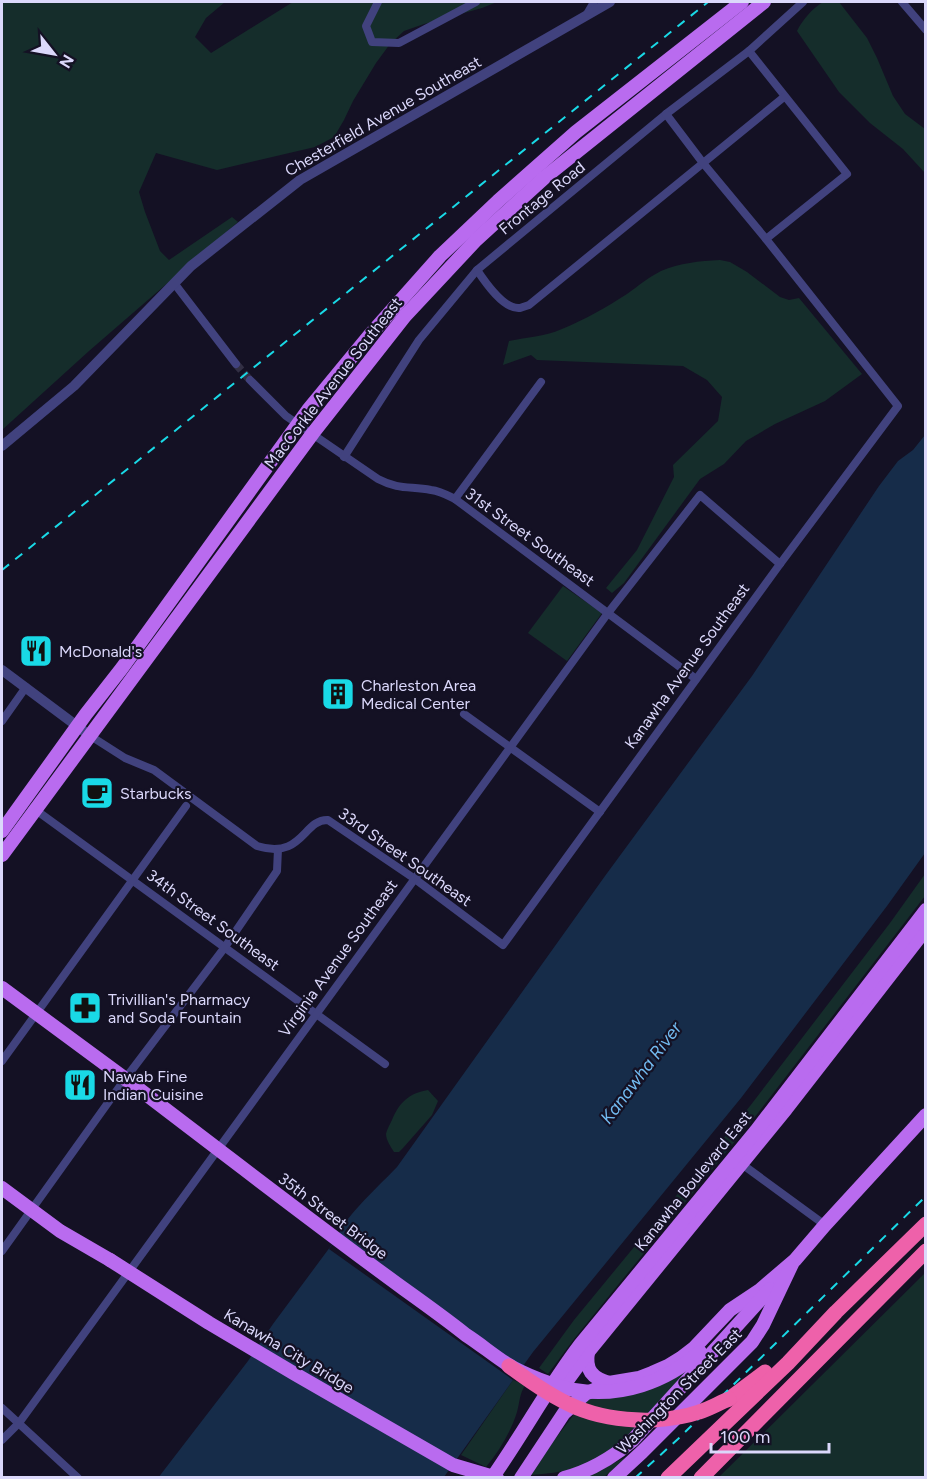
<svg xmlns="http://www.w3.org/2000/svg" width="927" height="1479" font-family="Figtree,sans-serif">
  <rect width="100%" height="100%" fill="#141124"/>
  <!-- green -->
  <g fill="#152d2b">
    <polygon points="2,2 225,2 206,18 195,37 211,53 293,2 497,2 482,8 424,24 404,31 390,44 376,63 353,101 344,120 334,137 315,147 217,170 156,153 139,192 145,212 160,251 169,260 232,217 238,222 89,351 2,430"/>
    <path d="M823 2H839L867 38 877 58 893 96 905 114 925 129V173L903 149 870 123 839 92 797 31C803 19 812 9 823 2Z"/>
    <path d="M720 260 730 262 747 272 780 297 789 300 799 298 862 374 825 401 775 424 746 441 724 464 700 479 624 583 612 593 606 588 637 550 674 477 673 465 718 421 722 397 707 380 683 366 537 360 531 355 503 365 509 341C528 337 543 337 562 329 584 320 607 307 627 294 638 286 649 277 661 271 680 263 699 261 720 260Z"/>
    <polygon points="563,586 602,613 567,661 528,633"/>
    <polygon points="925,874 925,896 758,1113 574,1339 548,1374 539,1368 574,1320 750,1106 890,923"/>
    <path d="M428 1090 438 1101 432 1115 403 1148 399 1152H394C391 1147 386 1140 386 1134 387 1129 390 1124 392 1120 399 1103 409 1093 428 1090Z"/>
    <polygon points="925,1273 925,1477 719,1477"/>
    <path d="M698 1364C664 1401 626 1453 576 1468 561 1472 546 1474 531 1475L552 1443 589 1395Z"/>
    <path d="M513 1380 525 1385C519 1396 520 1401 517 1412 511 1432 499 1451 486 1467L461 1455Z"/>
    <polygon points="630,1455 604,1477 586,1477"/>
  </g>
  <!-- water -->
  <path fill="#162c49" d="M925 435V853L887 906 741 1098 533 1352 444 1477 158 1478 248 1361 273 1324 339 1235C343 1218 383 1182 397 1167L605 876 752 676 879 486 898 461 913 450Z"/>
  <!-- pier -->
  <polygon fill="#141124" points="339,1235 510,1362 523,1366 513,1380 329,1249"/>
  <g fill="none" stroke-linecap="round" stroke-linejoin="round">
    <!-- minor-tunnel -->
    <polyline stroke="#322f44" stroke-width="8" stroke-dasharray="8 4" stroke-linecap="butt" points="236,364 250,380"/>
    <!-- minor -->
    <g stroke="#41427e" stroke-width="8">
      <polyline points="378,2 366,26 372,42 399,43 476,2"/>
      <polyline points="902,2 926,30"/>
      <polyline points="587,14 594,2"/>
      <polyline points="749,51 847,174 766,239"/>
      <path d="M477 270C485 282 504 310 520 308 523 307 526 306 529 305L784 97"/>
      <polyline points="174,283 236,364"/>
      <path d="M250 380 286 416 378 479C399 490 410 486 431 490 440 491 447 495 455 499L696 679"/>
      <polyline points="344,457 419,340 477,270 666,114 749,51 803,2"/>
      <polyline points="455,499 541,382"/>
      <polyline points="464,714 600,812"/>
      <polyline points="2,721 26,687"/>
      <path d="M89 735 125 758 154 770 257 846C303 860 303 819 328 820L415 879 503 945 780 564 898 406 766 239 703 163 666 114"/>
      <polyline points="33,808 385,1064"/>
      <polyline points="2,1061 186,806"/>
      <polyline points="739,1162 825,1225"/>
      <polyline points="2,1251 125,1079 225,947 277,871 278,849"/>
      <polyline points="2,1408 78,1478"/>
      <polyline points="2,1440 19,1423 608,613 700,495 780,564"/>
    </g>
    <!-- tertiary -->
    <g stroke="#41427e" stroke-width="10">
      <polyline points="2,446 74,386 191,266 300,180 610,2"/>
      <polyline points="2,670 89,735"/>
    </g>
    <!-- primary -->
    <g stroke="#b96bef" stroke-width="14">
      <polyline points="2,831 86,714 122,668 308,410 369,336 440,256 498,201 576,132 742,2"/>
      <polyline points="2,855 313,433 405,316 476,240 544,178 764,2"/>
      <polyline points="2,988 139,1089"/>
      <polyline points="2,1188 60,1231 110,1260"/>
      <path d="M588 1352C585 1370 592 1378 609 1383"/>
      <polyline points="556,1396 588,1352 786,1109 926,929"/>
      <path d="M492 1478C523 1434 548 1387 580 1345L756 1131 926 910"/>
      <polyline points="521,1478 564,1413 585,1394 609,1383 639,1378 652,1373 668,1366 681,1358 694,1348 730,1310 760,1290 795,1260 825,1225 926,1115"/>
      <path d="M564 1478C590 1471 612 1458 632 1441L770 1289"/>
      <polyline points="614,1478 642,1452 752,1342 763,1325 792,1264"/>
    </g>
    <!-- motorway -->
    <g stroke="#ee61aa" stroke-width="15">
      <polyline points="729,1399 765,1372"/>
      <polyline points="668,1478 788,1363 836,1312 926,1224"/>
      <polyline points="701,1478 926,1251"/>
    </g>
    <!-- rail -->
    <g stroke="#19d9e6" stroke-width="2" stroke-dasharray="9 8" stroke-linecap="butt">
      <polyline points="2,570 708,2"/>
      <polyline points="635,1478 678,1439 926,1196"/>
    </g>
    <!-- primary-bridge -->
    <g stroke="#b96bef" stroke-width="14">
      <path d="M139 1089C227 1156 315 1224 404 1289 425 1304 446 1319 466 1335 480 1344 493 1355 507 1364 522 1374 556 1387 574 1390 621 1398 666 1382 700 1352"/>
      <polyline points="110,1260 209,1323 295,1374 453,1465 497,1478"/>
    </g>
    <!-- motorway-bridge -->
    <path stroke="#ee61aa" stroke-width="15" d="M509 1366C557 1402 591 1422 653 1420 669 1419 685 1417 699 1412 709 1409 719 1403 729 1399"/>
  </g>
  <!-- icons -->
  <defs>
    <g id="restaurant-square" transform="scale(1.725)"><rect x="-9" y="-9" width="18" height="18" rx="4" fill="#19d9e6" stroke="#141124"/><path d="M-5-6h1v4h1v-4h1v4h1v-4h1v5L-1.5 .5V6h-2V.5L-5-1ZM5-6V6H3V1.5H1.5Q1.5-4 5-6Z" fill="#111"/></g>
    <g id="building-square" transform="scale(1.725)"><rect x="-9" y="-9" width="18" height="18" rx="4" fill="#19d9e6" stroke="#141124"/><path d="M-4-6H4V6H1V3H-1V6H-4ZM-2.5-4.3h1.7v1.8h-1.7ZM.8-4.3h1.7v1.8H.8ZM-2.5-1h1.7V.8h-1.7ZM.8-1h1.7V.8H.8Z" fill="#111"/></g>
    <g id="cafe-square" transform="scale(1.725)"><rect x="-9" y="-9" width="18" height="18" rx="4" fill="#19d9e6" stroke="#141124"/><path d="M-5.5-4.5H6V0H3Q3 3.5 0 3.5H-2.5Q-5.5 3.5-5.5 0ZM3-3.2v2h1.7v-2ZM-6 4.5H4V6H-6Z" fill="#111"/></g>
    <g id="pharmacy-square" transform="scale(1.725)"><rect x="-9" y="-9" width="18" height="18" rx="4" fill="#19d9e6" stroke="#141124"/><path d="M-2-6h4v4h4v4h-4v4h-4v-4h-4v-4h4Z" fill="#111"/></g>
  </defs>
  <g fill-rule="evenodd">
    <use href="#restaurant-square" x="36" y="651"/>
    <use href="#building-square" x="338" y="694"/>
    <use href="#cafe-square" x="97" y="793"/>
    <use href="#pharmacy-square" x="85" y="1008"/>
    <use href="#restaurant-square" x="80" y="1085"/>
  </g>
  <g text-anchor="middle" dominant-baseline="central" stroke-width="4.5" stroke-linejoin="round" paint-order="stroke">
    <!-- street labels -->
    <g font-size="16" fill="#dbd8fb" stroke="#141124">
      <text transform="translate(383 116) rotate(-30)">Chesterfield Avenue Southeast</text>
      <text transform="translate(542 198) rotate(-39)">Frontage Road</text>
      <text transform="translate(333 383) rotate(-52)">MacCorkle Avenue Southeast</text>
      <text transform="translate(530 537) rotate(36)">31st Street Southeast</text>
      <text transform="translate(687 666) rotate(-54)">Kanawha Avenue Southeast</text>
      <text transform="translate(405 857) rotate(35)">33rd Street Southeast</text>
      <text transform="translate(213 920) rotate(36)">34th Street Southeast</text>
      <text transform="translate(338 958) rotate(-54)">Virginia Avenue Southeast</text>
      <text transform="translate(693 1181) rotate(-51)">Kanawha Boulevard East</text>
      <text transform="translate(333 1216) rotate(37)">35th Street Bridge</text>
      <text transform="translate(289 1351) rotate(31)">Kanawha City Bridge</text>
      <text transform="translate(679 1391) rotate(-45)">Washington Street East</text>
    </g>
    <!-- poi labels -->
    <g font-size="16" fill="#dbd8fb" stroke="#141124" text-anchor="start">
      <text x="59" y="651">McDonald's</text>
      <text x="361" y="685">Charleston Area<tspan x="361" dy="18">Medical Center</tspan></text>
      <text x="120" y="793">Starbucks</text>
      <text x="108" y="999">Trivillian's Pharmacy<tspan x="108" dy="18">and Soda Fountain</tspan></text>
      <text x="103" y="1076">Nawab Fine<tspan x="103" dy="18">Indian Cuisine</tspan></text>
    </g>
    <!-- water labels -->
    <g font-size="18" font-style="italic" fill="#72baf0" stroke="#141124">
      <text transform="translate(641 1073) rotate(-53)">Kanawha River</text>
    </g>
  </g>
  <!-- border -->
  <rect width="927" height="1479" fill="none" stroke="#dbd8fb" stroke-width="6"/>
  <!-- north arrow -->
  <g transform="translate(54 54) rotate(121)" stroke="#141124" stroke-width="4.5" paint-order="stroke">
  <path d="M0-4.5L10 22L0 15L-10 22Z" fill="#dbd8fb"/>
  <text y="-9" font-size="16" font-weight="bold" text-anchor="middle" fill="#dbd8fb">N</text>
  </g>
  <!-- scale -->
  <path d="M711 1443v9h118v-9" fill="none" stroke="#dbd8fb" stroke-width="3"/>
  <text x="720" y="1443" font-size="18" fill="#dbd8fb" stroke="#141124" stroke-width="4.5" paint-order="stroke">100 m</text>
</svg>
